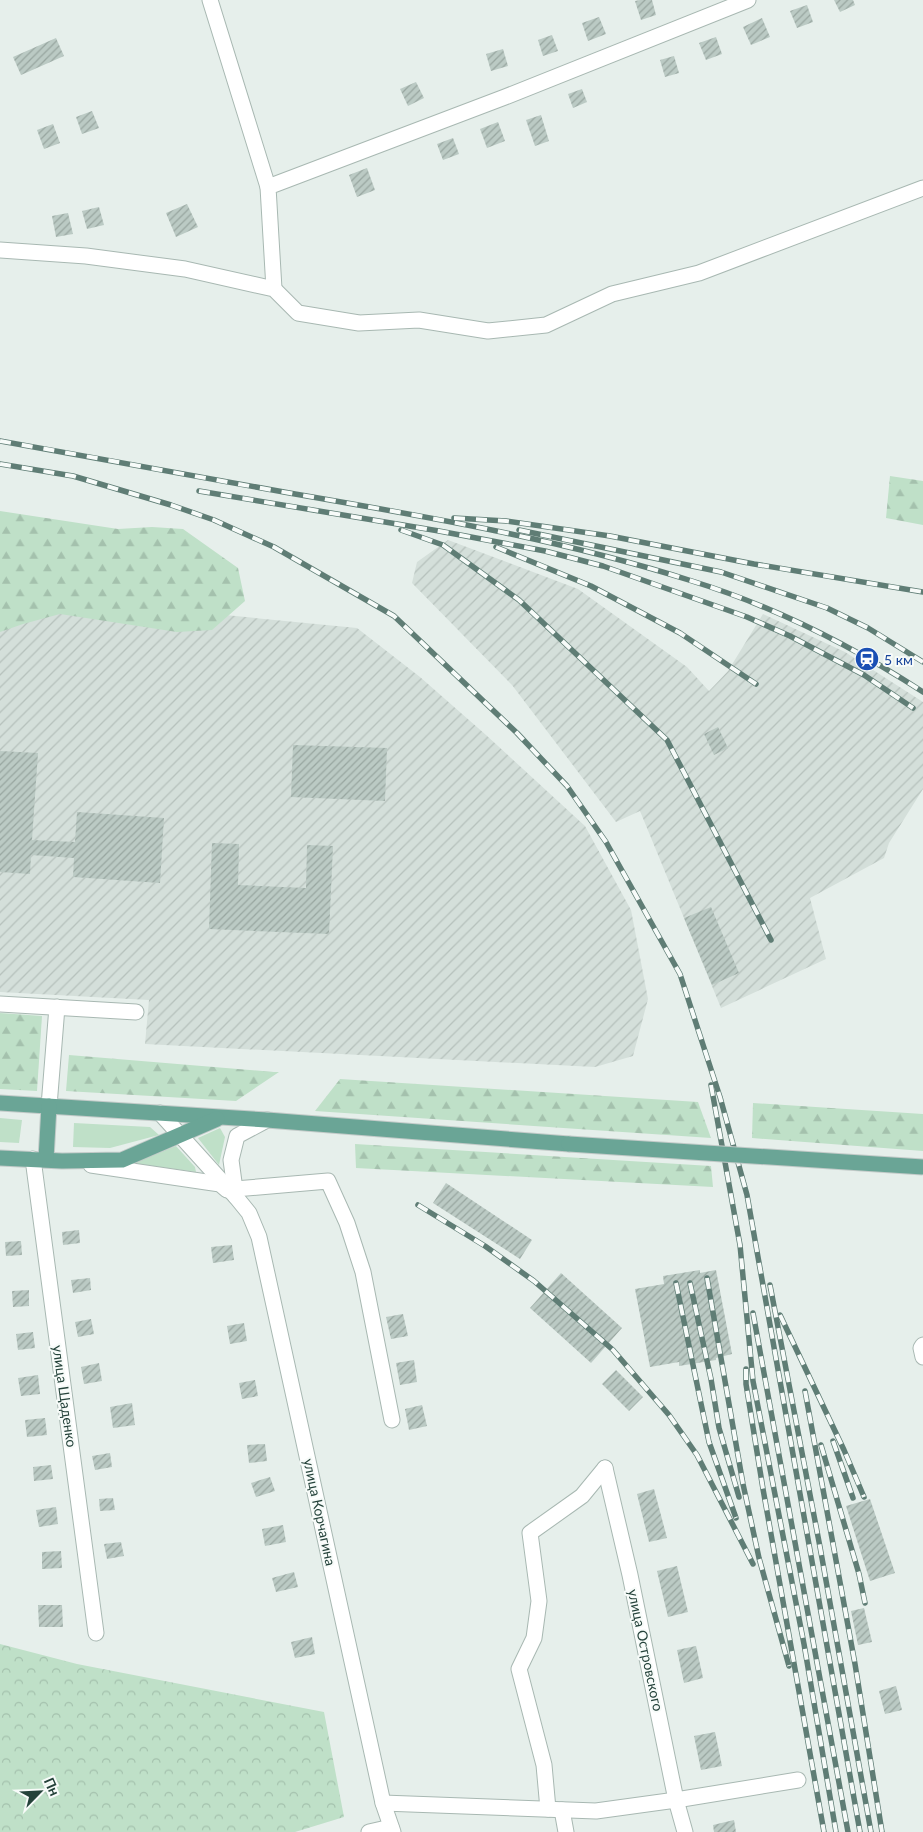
<svg xmlns="http://www.w3.org/2000/svg" width="923" height="1832" font-family="Lato,sans-serif">
  <defs>
    <pattern id="industrial-furrows" width="10" height="10" patternUnits="userSpaceOnUse" patternTransform="scale(1.25)"><rect width="10" height="10" fill="#d4dfda"/><path d="M-1 1l2-2M0 10L10 0M9 11l2-2" fill="none" stroke="#b6c1bc"/></pattern>
    <pattern id="forest-firs" width="22" height="20" patternUnits="userSpaceOnUse" patternTransform="scale(1.25)"><rect width="22" height="20" fill="#bfe0c8"/><path d="M5 1l3.5 6h-7zM16 11l3.5 6h-7z" fill="#a4c1ad"/></pattern>
    <pattern id="park-crowns" width="20" height="18" patternUnits="userSpaceOnUse" patternTransform="scale(1.25)"><rect width="20" height="18" fill="#bfe0c8"/><path d="M2 6a3 3 0 1 1 6 0M12 15a3 3 0 1 1 6 0" fill="none" stroke="#a4c1ad"/></pattern>
    <pattern id="building-hatch" width="6" height="6" patternUnits="userSpaceOnUse" patternTransform="scale(1.25)"><rect width="6" height="6" fill="#bbcac4"/><path d="M-1 1l2-2M0 6l6-6M5 7l2-2" fill="none" stroke="#98a6a0"/></pattern>
  </defs>
  <rect width="100%" height="100%" fill="#e6efeb"/>
  <!-- industrial -->
  <g fill="url(#industrial-furrows)">
    <polygon points="448,540 578,589 687,667 709,691 728,671 763,614 845,652 923,702 923,789 889,843 884,858 810,898 826,959 721,1008 640,811 616,822 512,685 412,583 417,562"/>
    <polygon points="0,593 357,628 420,677 486,735 585,826 631,910 648,999 633,1056 595,1067 145,1044 149,1000 0,992"/>
  </g>
  <!-- grass -->
  <g fill="#bfe0c8">
    <polygon points="0,1118 22,1120 19,1143 0,1142"/>
    <polygon points="74,1123 150,1127 159,1135 110,1148 73,1147"/>
    <polygon points="220,1128 225,1137 219,1165 198,1138"/>
    <polygon points="176,1146 195,1167 196,1172 132,1163"/>
  </g>
  <!-- forest -->
  <g fill="url(#forest-firs)">
    <polygon points="890,476 923,481 923,525 886,518"/>
    <polygon points="0,511 118,529 152,527 183,529 238,568 245,601 212,630 177,632 60,614 23,624 0,632"/>
    <polygon points="0,1013 42,1016 37,1091 0,1089"/>
    <polygon points="69,1055 274,1072 279,1072 236,1101 66,1091"/>
    <polygon points="340,1079 698,1102 711,1138 315,1111"/>
    <polygon points="753,1103 923,1114 923,1151 752,1138"/>
    <polygon points="355,1144 711,1166 713,1187 356,1168"/>
  </g>
  <!-- park -->
  <polygon fill="url(#park-crowns)" points="0,1644 77,1664 324,1712 344,1817 295,1832 0,1832"/>
  <!-- building -->
  <g fill="url(#building-hatch)">
    <polygon points="640,0 652,0 656,15 641,20 635,1"/>
    <polygon points="834,0 853,0 855,5 840,12"/>
    <polygon points="807,5 813,22 797,28 790,11"/>
    <polygon points="599,17 606,34 588,41 582,23"/>
    <polygon points="762,18 770,37 751,45 743,27"/>
    <polygon points="552,35 558,51 543,56 538,40"/>
    <polygon points="716,37 722,54 706,60 699,43"/>
    <polygon points="56,38 64,56 21,75 13,57"/>
    <polygon points="503,49 508,66 491,71 486,54"/>
    <polygon points="674,56 679,73 665,77 660,60"/>
    <polygon points="416,82 424,98 408,106 400,89"/>
    <polygon points="582,89 587,102 573,108 568,94"/>
    <polygon points="92,111 99,128 82,134 76,117"/>
    <polygon points="541,115 549,141 535,146 526,120"/>
    <polygon points="498,122 505,141 487,148 480,129"/>
    <polygon points="53,124 60,143 44,149 37,130"/>
    <polygon points="453,138 459,154 443,160 437,144"/>
    <polygon points="367,168 375,190 357,197 349,175"/>
    <polygon points="187,204 198,227 176,237 166,213"/>
    <polygon points="99,207 104,225 87,229 82,211"/>
    <polygon points="68,213 73,234 56,237 52,216"/>
    <polygon points="718,727 728,748 714,755 704,734"/>
    <polygon points="293,745 387,748 385,801 291,797"/>
    <polygon points="0,751 38,753 32,840 75,842 77,812 164,818 160,883 73,877 74,858 31,855 30,874 0,872"/>
    <polygon points="212,843 239,844 238,885 306,888 307,845 333,846 329,934 209,929"/>
    <polygon points="711,907 739,973 712,985 684,918"/>
    <polygon points="446,1183 532,1240 520,1259 433,1203"/>
    <polygon points="79,1230 80,1243 63,1245 62,1232"/>
    <polygon points="21,1241 22,1255 6,1256 5,1242"/>
    <polygon points="232,1245 234,1260 213,1263 211,1247"/>
    <polygon points="700,1270 700,1273 716,1270 732,1354 716,1358 716,1360 679,1366 679,1362 650,1367 635,1289 664,1284 663,1276"/>
    <polygon points="561,1273 622,1328 591,1363 530,1308"/>
    <polygon points="90,1278 91,1290 73,1293 71,1280"/>
    <polygon points="29,1290 29,1306 13,1307 12,1291"/>
    <polygon points="403,1314 408,1336 391,1339 386,1317"/>
    <polygon points="91,1319 94,1334 78,1337 75,1322"/>
    <polygon points="244,1323 247,1341 230,1344 227,1326"/>
    <polygon points="33,1332 35,1348 18,1350 16,1334"/>
    <polygon points="414,1360 417,1382 400,1385 396,1363"/>
    <polygon points="99,1363 102,1381 84,1384 81,1367"/>
    <polygon points="616,1370 643,1397 629,1411 602,1384"/>
    <polygon points="38,1375 40,1394 21,1396 18,1378"/>
    <polygon points="255,1380 258,1396 242,1399 239,1383"/>
    <polygon points="132,1403 135,1425 113,1428 110,1407"/>
    <polygon points="422,1405 427,1426 409,1430 405,1409"/>
    <polygon points="45,1418 47,1435 27,1437 25,1420"/>
    <polygon points="265,1444 267,1461 249,1463 247,1445"/>
    <polygon points="110,1453 112,1467 95,1470 92,1456"/>
    <polygon points="51,1465 53,1479 34,1481 33,1467"/>
    <polygon points="270,1477 275,1491 256,1497 251,1483"/>
    <polygon points="654,1489 667,1538 649,1542 637,1494"/>
    <polygon points="113,1498 115,1510 100,1511 99,1499"/>
    <polygon points="870,1499 895,1573 870,1581 846,1506"/>
    <polygon points="56,1507 58,1524 39,1527 36,1510"/>
    <polygon points="283,1525 286,1542 265,1546 262,1529"/>
    <polygon points="121,1542 124,1556 107,1559 104,1544"/>
    <polygon points="61,1551 62,1568 42,1569 42,1552"/>
    <polygon points="677,1566 688,1612 668,1617 657,1571"/>
    <polygon points="294,1572 298,1587 276,1592 272,1578"/>
    <polygon points="38,1605 62,1605 63,1627 39,1627"/>
    <polygon points="864,1608 872,1642 858,1645 851,1611"/>
    <polygon points="312,1637 315,1654 295,1658 291,1642"/>
    <polygon points="696,1646 703,1678 684,1683 677,1650"/>
    <polygon points="896,1686 902,1710 885,1714 879,1691"/>
    <polygon points="715,1732 722,1766 701,1770 694,1736"/>
    <polygon points="734,1820 736,1832 714,1832 713,1825"/>
  </g>
  <g fill="none" stroke-linecap="round" stroke-linejoin="round">
    <!-- minor casing -->
    <g stroke="#a8b8b2" stroke-width="17">
      <g id="minor">
        <polyline points="210,0 268,187"/>
        <polyline points="0,250 86,256 185,269 274,289 298,313 359,323 419,320 488,331 546,325 612,294 699,273 923,188"/>
        <polyline points="274,289 268,187 505,97 748,0"/>
        <polyline points="0,1004 136,1012"/>
        <polyline points="49,1106 57,1007"/>
        <polyline points="160,1113 236,1197 249,1213 259,1237 383,1803 393,1832"/>
        <polyline points="33,1159 96,1633"/>
        <polyline points="91,1165 220,1184 227,1190"/>
        <polyline points="235,1189 328,1181 347,1223 363,1272 392,1420"/>
        <polyline points="236,1197 231,1160 237,1136 267,1120"/>
        <polyline points="923,1345 921,1348 923,1357"/>
        <polyline points="605,1468 630,1575 676,1800 685,1832"/>
        <polyline points="383,1803 596,1811 676,1800 798,1780"/>
        <polyline points="548,1809 544,1765 519,1669 534,1638 539,1601 530,1533 582,1496 605,1468"/>
        <polyline points="562,1810 566,1832"/>
        <polyline points="369,1832 391,1827"/>
      </g>
    </g>
    <!-- major casing -->
    <g stroke="#c2cac8" stroke-width="17">
      <g id="major">
        <polyline points="0,1103 267,1120 569,1144"/>
        <polyline points="0,1158 62,1161 122,1160 217,1119"/>
        <polyline points="46,1159 49,1106"/>
      </g>
    </g>
    <!-- minor -->
    <use href="#minor" stroke="#fff" stroke-width="15"/>
    <!-- major -->
    <use href="#major" stroke="#6aa596" stroke-width="15"/>
    <!-- rail casing -->
    <g stroke="#5f7d75" stroke-width="5.5">
      <g id="rail">
        <path d="M0 441C99 458 197 477 295 494 429 517 563 540 692 581 773 606 852 646 923 692"/>
        <polyline points="0,464 73,476 171,505 214,520 274,547 394,616 517,733 567,786 606,842 680,974 720,1097 747,1195 860,1832"/>
        <polyline points="199,491 439,531 545,551 603,566 747,617 790,636 864,675 913,708"/>
        <polyline points="454,518 506,521 610,536 754,564 923,592"/>
        <polyline points="401,530 443,545 519,600 667,740 771,940"/>
        <polyline points="519,530 721,572 827,608 868,628 923,662"/>
        <polyline points="496,547 591,586 680,633 756,684"/>
        <polyline points="711,1085 740,1245 753,1381 804,1644 836,1832"/>
        <polyline points="418,1205 485,1246 534,1281 613,1350 669,1415 697,1455 753,1564"/>
        <polyline points="707,1278 743,1484 759,1558 789,1666"/>
        <polyline points="676,1283 709,1442 736,1518"/>
        <polyline points="690,1283 711,1379 719,1428 739,1497"/>
        <polyline points="770,1285 820,1547 871,1832"/>
        <polyline points="753,1313 848,1832"/>
        <polyline points="780,1315 844,1450 864,1497"/>
        <polyline points="746,1369 746,1384 763,1489 824,1832"/>
        <polyline points="805,1391 855,1664 882,1832"/>
        <polyline points="833,1441 853,1498"/>
        <polyline points="821,1445 859,1574 865,1603"/>
      </g>
    </g>
    <!-- rail -->
    <use href="#rail" stroke="#f7fbf9" stroke-width="4" stroke-dasharray="11" stroke-linecap="butt"/>
    <!-- major-bridge casing -->
    <g stroke="#c2cac8" stroke-width="17" stroke-linecap="butt">
      <polyline id="major-bridge" points="569,1144 923,1167"/>
    </g>
    <!-- major-bridge -->
    <use href="#major-bridge" stroke="#6aa596" stroke-width="15"/>
  </g>
  <!-- icons -->
  <defs>
    <g id="station-disc" transform="scale(1.25)"><circle r="9.5" fill="#1a4fb4" stroke="#f7fbf9"/><path d="M-3-6H3Q5-6 5-4V2Q5 4 3 4L4.5 6H3L1.5 4h-3L-3 6H-4.5L-3 4Q-5 4-5 2V-4Q-5-6-3-6ZM-3.5-4v3h7v-3ZM-3.5 1v1.5H-2V1ZM2 1v1.5H3.5V1Z" fill="#fff"/></g>
  </defs>
  <g fill-rule="evenodd">
    <use href="#station-disc" x="867" y="659"/>
  </g>
  <g text-anchor="middle" dominant-baseline="central" stroke-width="4" stroke-linejoin="round" paint-order="stroke">
    <!-- transit labels -->
    <g font-size="14" fill="#164399" stroke="#f7fbf9" text-anchor="start">
      <text x="884" y="659">5 км</text>
    </g>
    <!-- street labels -->
    <g font-size="14" fill="#24423a" stroke="#f7fbf9">
      <text transform="translate(65 1396) rotate(82)">улица Щаденко</text>
      <text transform="translate(320 1512) rotate(78)">улица Корчагина</text>
      <text transform="translate(646 1650) rotate(78)">улица Островского</text>
    </g>
  </g>
  <!-- north arrow -->
  <g transform="translate(40 1792) rotate(66)" stroke="#f7fbf9" stroke-width="4" paint-order="stroke">
  <path d="M0-4L9 19L0 12L-9 19Z" fill="#24423a"/>
  <text y="-8" font-size="14" font-weight="bold" text-anchor="middle" fill="#24423a">Пн</text>
  </g>
</svg>
